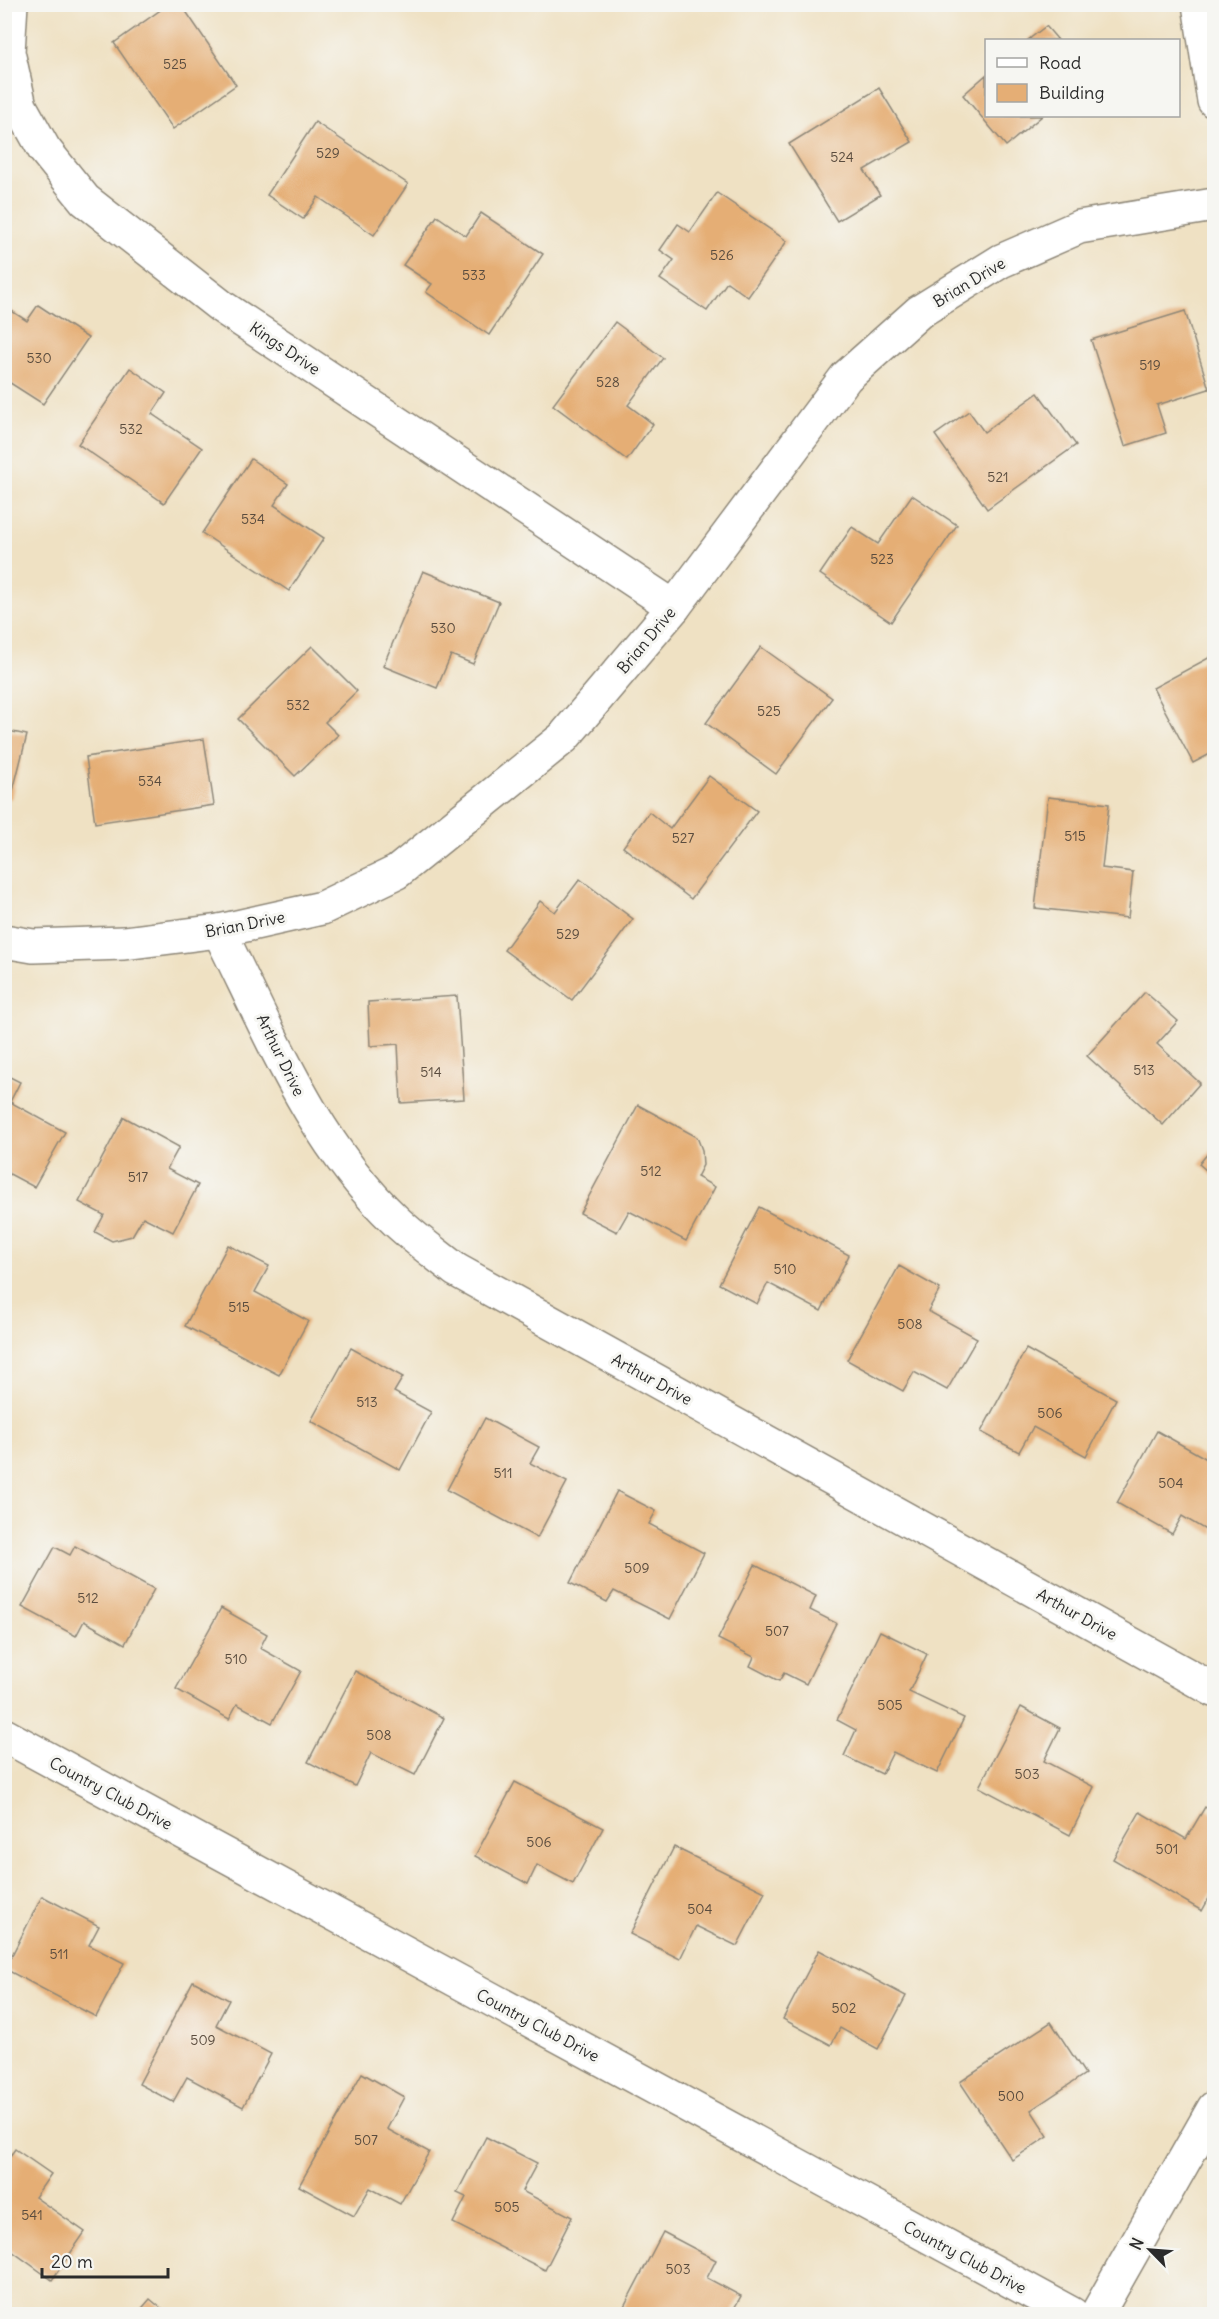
<svg xmlns="http://www.w3.org/2000/svg" width="1219" height="2319" font-family="Delius,sans-serif">
  <rect width="100%" height="100%" fill="#f6f6f2"/>
  <filter id="ink" filterUnits="userSpaceOnUse"><feTurbulence type="fractalNoise" baseFrequency=".0167" numOctaves="2"/><feDisplacementMap in="SourceGraphic" scale="12" xChannelSelector="R" yChannelSelector="G"/><feConvolveMatrix kernelMatrix="1 2 1 2 8 2 1 2 1" color-interpolation-filters="sRGB"/></filter>
  <filter id="wash" filterUnits="userSpaceOnUse"><feTurbulence type="fractalNoise" baseFrequency=".008" numOctaves="4" result="noise"/><feDisplacementMap in="SourceGraphic" scale="24" xChannelSelector="R" yChannelSelector="G"/><feGaussianBlur stdDeviation="1.35" result="paint"/><feColorMatrix in="noise" values="0 0 0 0 0 0 0 0 0 0 0 0 0 0 0 0 0 1.4 0 .05"/><feComposite in="paint" operator="in"/></filter>
  <g filter="url(#wash)">
    <rect width="100%" height="100%" fill="#efe1c3"/>
    <g id="blocks">
      <!-- building -->
      <g fill="#e5ae75">
        <polygon points="169,4 181,4 236,85 173,129 114,43"/>
        <polygon points="1046,26 1058,40 1028,40"/>
        <polygon points="986,75 986,116 1042,116 1006,146 963,95"/>
        <polygon points="879,88 912,142 864,170 880,195 837,221 789,144"/>
        <polygon points="315,122 408,184 374,235 318,197 303,219 267,195"/>
        <polygon points="717,193 787,241 748,297 727,282 707,311 660,279 674,260 660,250 678,224 690,232"/>
        <polygon points="481,213 543,254 489,335 426,292 432,284 403,265 437,216 466,236"/>
        <polygon points="38,305 88,338 43,404 4,379 4,306 27,321"/>
        <polygon points="1185,311 1209,389 1157,405 1166,433 1125,446 1091,340"/>
        <polygon points="615,322 663,358 628,405 653,424 627,460 553,405"/>
        <polygon points="130,368 166,393 152,414 202,448 164,503 78,444"/>
        <polygon points="1038,393 1076,445 987,509 935,435 969,411 984,432"/>
        <polygon points="251,459 288,484 274,505 324,538 289,591 202,533"/>
        <polygon points="912,495 957,525 891,622 820,574 852,527 878,544"/>
        <polygon points="423,571 499,602 473,664 451,655 437,688 383,666"/>
        <polygon points="312,646 357,691 325,722 338,735 295,776 238,719"/>
        <polygon points="761,647 832,698 776,774 706,723"/>
        <polygon points="1214,655 1214,752 1193,763 1153,688"/>
        <polygon points="4,730 27,735 11,799 4,798"/>
        <polygon points="204,739 214,805 95,823 86,757"/>
        <polygon points="709,776 757,811 691,899 623,847 649,812 670,829"/>
        <polygon points="1048,797 1109,804 1102,868 1133,872 1128,918 1035,908"/>
        <polygon points="580,879 633,919 572,1000 504,950 540,901 555,912"/>
        <polygon points="1145,992 1178,1021 1157,1044 1200,1083 1163,1125 1087,1056"/>
        <polygon points="457,996 464,1099 401,1103 398,1044 370,1046 368,1002"/>
        <polygon points="4,1074 20,1082 10,1102 65,1132 34,1187 4,1171"/>
        <polygon points="638,1105 697,1137 702,1150 703,1165 697,1177 715,1187 686,1241 629,1211 617,1232 580,1213"/>
        <polygon points="124,1117 179,1147 167,1169 198,1185 173,1232 143,1217 132,1236 112,1241 95,1232 104,1215 79,1202"/>
        <polygon points="1214,1146 1214,1177 1199,1164"/>
        <polygon points="759,1207 849,1255 821,1311 768,1283 757,1304 719,1284"/>
        <polygon points="228,1245 269,1266 255,1292 308,1321 279,1375 185,1326"/>
        <polygon points="899,1266 940,1289 928,1311 977,1338 947,1390 914,1372 903,1391 847,1360"/>
        <polygon points="351,1348 403,1377 394,1392 431,1412 400,1470 311,1421"/>
        <polygon points="1026,1349 1116,1399 1086,1456 1033,1427 1019,1452 981,1432"/>
        <polygon points="485,1418 539,1447 530,1463 567,1482 537,1538 447,1490"/>
        <polygon points="1157,1431 1214,1463 1214,1535 1182,1516 1172,1534 1117,1503"/>
        <polygon points="617,1491 656,1511 649,1524 704,1553 670,1619 614,1591 607,1602 570,1583"/>
        <polygon points="75,1546 154,1589 125,1644 84,1621 76,1636 22,1607 55,1547 70,1555"/>
        <polygon points="755,1565 816,1596 810,1610 836,1623 806,1684 784,1673 779,1681 750,1666 754,1657 718,1639"/>
        <polygon points="221,1608 267,1634 260,1648 301,1671 272,1723 237,1704 229,1719 176,1689"/>
        <polygon points="880,1631 927,1654 909,1692 964,1718 937,1773 893,1752 882,1774 844,1756 856,1730 837,1720"/>
        <polygon points="355,1671 444,1718 415,1775 371,1753 355,1786 308,1762"/>
        <polygon points="1021,1707 1060,1728 1044,1761 1094,1787 1070,1835 979,1787"/>
        <polygon points="515,1782 603,1828 573,1884 537,1865 528,1884 475,1856"/>
        <polygon points="1205,1807 1214,1813 1214,1889 1202,1911 1113,1859 1140,1812 1186,1839"/>
        <polygon points="674,1847 765,1892 737,1946 696,1926 680,1959 630,1934"/>
        <polygon points="42,1896 99,1926 89,1945 124,1963 96,2017 5,1969"/>
        <polygon points="819,1950 906,1996 878,2049 840,2028 831,2045 783,2019"/>
        <polygon points="193,1981 229,2000 216,2025 271,2054 243,2107 187,2077 173,2102 139,2084"/>
        <polygon points="1051,2022 1085,2074 1031,2110 1048,2136 1012,2160 960,2082"/>
        <polygon points="362,2073 404,2097 387,2129 429,2152 400,2204 370,2188 354,2216 299,2186"/>
        <polygon points="486,2137 537,2163 522,2191 572,2217 545,2270 453,2223 466,2197 457,2193"/>
        <polygon points="15,2149 51,2174 35,2197 85,2232 52,2280 5,2246 5,2163"/>
        <polygon points="663,2232 716,2260 707,2278 741,2296 731,2314 620,2314"/>
        <polygon points="150,2299 168,2314 137,2314"/>
      </g>
    </g>
  </g>
  <g filter="url(#ink)">
    <use href="#blocks" fill-opacity="0" stroke="#8d8677" stroke-width="1.5"/>
    <g fill="none" stroke-linecap="round" stroke-linejoin="round">
      <!-- minor casing -->
      <g stroke="#8d8677" stroke-width="36">
        <g id="minor">
          <polyline points="11,4 8,52 20,106 44,149 85,200 222,307 674,607"/>
          <polyline points="1199,4 1214,101"/>
          <path d="M219 931C269 1031 313 1143 396 1221 415 1239 436 1254 456 1270L1214 1690"/>
          <polyline points="4,941 33,946 124,943 219,931 322,908 397,872 563,738 674,607 846,377 919,312 1001,261 1079,227 1214,205"/>
          <polyline points="4,1735 1072,2314"/>
          <polyline points="1097,2314 1214,2108"/>
        </g>
      </g>
      <!-- minor -->
      <use href="#minor" stroke="#fff" stroke-width="33"/>
    </g>
  </g>
  <g text-anchor="middle" dominant-baseline="central" stroke-width="6" stroke-linejoin="round" paint-order="stroke">
    <!-- number labels -->
    <g font-size="14" fill="#5a4c3e">
      <text x="175" y="64">525</text>
      <text x="328" y="153">529</text>
      <text x="842" y="157">524</text>
      <text x="722" y="255">526</text>
      <text x="474" y="275">533</text>
      <text x="39" y="358">530</text>
      <text x="1150" y="365">519</text>
      <text x="608" y="382">528</text>
      <text x="131" y="429">532</text>
      <text x="998" y="477">521</text>
      <text x="253" y="519">534</text>
      <text x="882" y="559">523</text>
      <text x="443" y="628">530</text>
      <text x="298" y="705">532</text>
      <text x="769" y="711">525</text>
      <text x="150" y="781">534</text>
      <text x="1075" y="836">515</text>
      <text x="683" y="838">527</text>
      <text x="568" y="934">529</text>
      <text x="1144" y="1070">513</text>
      <text x="431" y="1072">514</text>
      <text x="651" y="1171">512</text>
      <text x="138" y="1177">517</text>
      <text x="785" y="1269">510</text>
      <text x="239" y="1307">515</text>
      <text x="910" y="1324">508</text>
      <text x="367" y="1402">513</text>
      <text x="1050" y="1413">506</text>
      <text x="503" y="1473">511</text>
      <text x="1171" y="1483">504</text>
      <text x="637" y="1568">509</text>
      <text x="88" y="1598">512</text>
      <text x="777" y="1631">507</text>
      <text x="236" y="1659">510</text>
      <text x="890" y="1705">505</text>
      <text x="379" y="1735">508</text>
      <text x="1027" y="1774">503</text>
      <text x="539" y="1842">506</text>
      <text x="1167" y="1849">501</text>
      <text x="700" y="1909">504</text>
      <text x="59" y="1954">511</text>
      <text x="844" y="2008">502</text>
      <text x="203" y="2040">509</text>
      <text x="1011" y="2096">500</text>
      <text x="366" y="2140">507</text>
      <text x="507" y="2207">505</text>
      <text x="32" y="2215">541</text>
      <text x="678" y="2269">503</text>
    </g>
    <!-- street labels -->
    <g font-size="16" fill="#2b2b2b" stroke="#f6f6f2">
      <text transform="translate(969 282) rotate(-31)">Brian Drive</text>
      <text transform="translate(285 348) rotate(34)">Kings Drive</text>
      <text transform="translate(646 640) rotate(-50)">Brian Drive</text>
      <text transform="translate(245 924) rotate(-11)">Brian Drive</text>
      <text transform="translate(281 1055) rotate(64)">Arthur Drive</text>
      <text transform="translate(652 1379) rotate(29)">Arthur Drive</text>
      <text transform="translate(1077 1614) rotate(29)">Arthur Drive</text>
      <text transform="translate(111 1793) rotate(28)">Country Club Drive</text>
      <text transform="translate(538 2025) rotate(28)">Country Club Drive</text>
      <text transform="translate(965 2257) rotate(28)">Country Club Drive</text>
    </g>
  </g>
  <!-- margin -->
  <rect width="1219" height="2319" fill="none" stroke="#f6f6f2" stroke-width="24"/>
  <!-- legend -->
  <rect x="985" y="39" width="195" height="78" fill="#f6f6f2" stroke="#a5a5a2" stroke-width="1.5"/>
  <rect x="997" y="58" width="30" height="9" fill="#ffffff" stroke="#a5a5a2" stroke-width="1.5"/>
  <text x="1039" y="69" font-size="18" fill="#2b2b2b">Road</text>
  <rect x="997" y="84" width="30" height="18" fill="#e5ae75" stroke="#a5a5a2" stroke-width="1.5"/>
  <text x="1039" y="99" font-size="18" fill="#2b2b2b">Building</text>
  <!-- north arrow -->
  <g transform="translate(1150 2250) rotate(295)" stroke="#f6f6f2" stroke-width="4.5" paint-order="stroke">
  <path d="M0-4.5L10 22L0 15L-10 22Z" fill="#2b2b2b"/>
  <text y="-9" font-size="16" font-weight="bold" text-anchor="middle" fill="#2b2b2b">N</text>
  </g>
  <!-- scale -->
  <path d="M42 2268v9h126v-9" fill="none" stroke="#2b2b2b" stroke-width="3"/>
  <text x="51" y="2268" font-size="18" fill="#2b2b2b" stroke="#f6f6f2" stroke-width="4.5" paint-order="stroke">20 m</text>
</svg>
